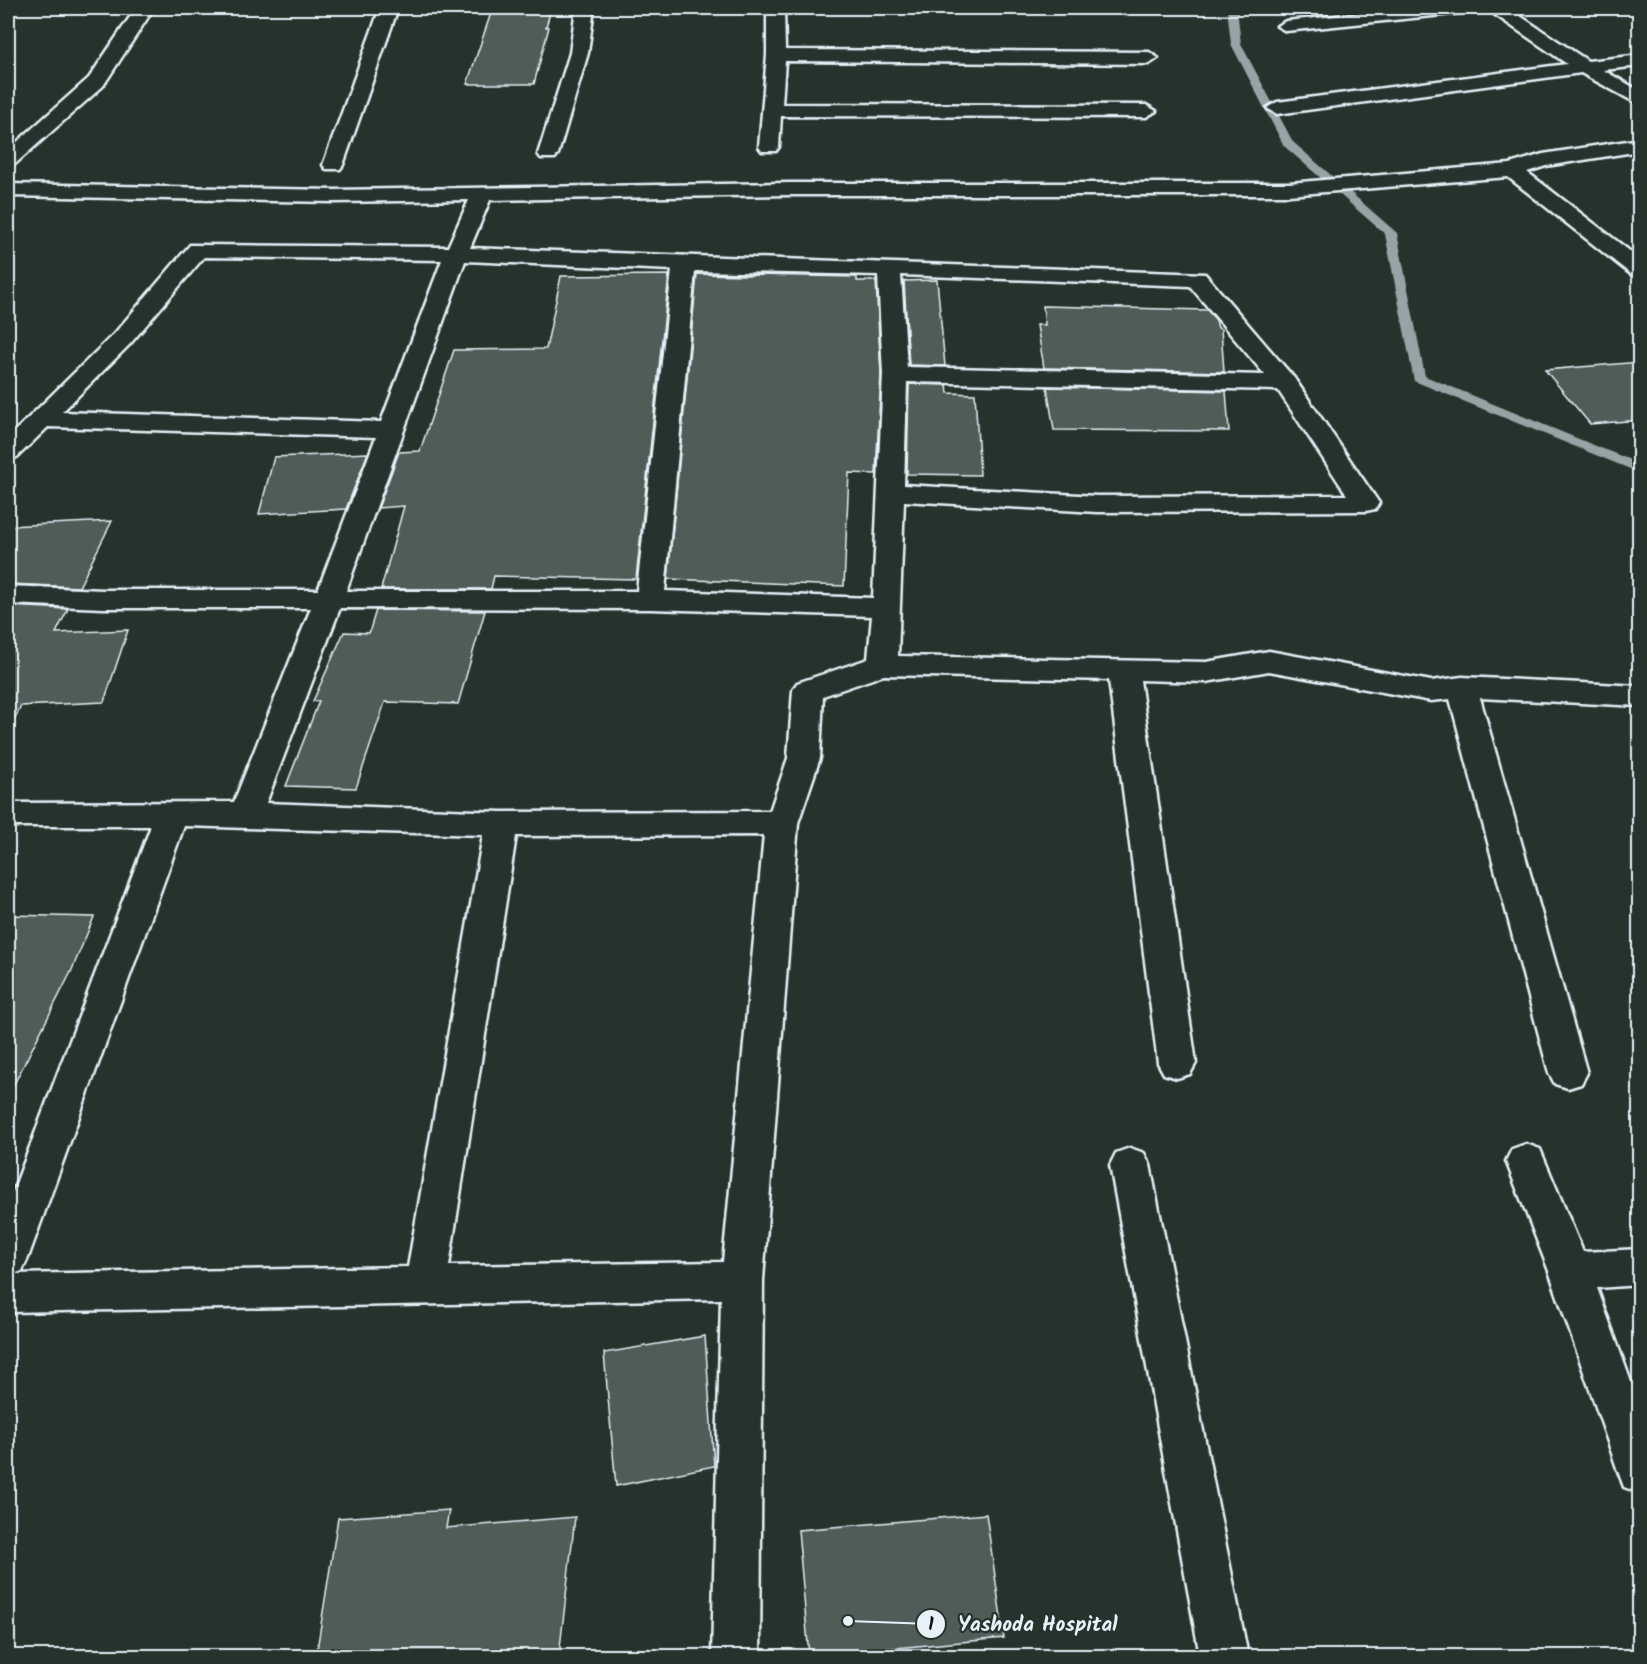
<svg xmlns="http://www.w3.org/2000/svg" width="1647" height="1664" font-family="Kalam,sans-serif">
  <rect width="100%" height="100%" fill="#26332d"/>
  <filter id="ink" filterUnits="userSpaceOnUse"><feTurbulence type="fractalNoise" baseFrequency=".0167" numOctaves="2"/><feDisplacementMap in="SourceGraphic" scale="12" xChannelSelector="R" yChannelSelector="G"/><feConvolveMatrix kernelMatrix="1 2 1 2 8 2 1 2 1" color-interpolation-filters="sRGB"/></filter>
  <g filter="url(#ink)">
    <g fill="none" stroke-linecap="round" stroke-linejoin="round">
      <!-- stream -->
      <polygon fill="#98a3a5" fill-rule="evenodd" points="1227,8 1237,8 1241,44 1293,142 1397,233 1425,376 1640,464 1640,473 1414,381 1385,234 1284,146 1231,44"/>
    </g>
    <!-- building -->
    <g fill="#505c59" stroke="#e8f1f8" stroke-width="1.5">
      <polygon points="551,9 546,27 549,27 534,84 467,84 492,10"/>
      <polygon points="697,274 857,277 857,281 876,281 881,374 876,474 849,473 844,586 668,579"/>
      <polygon points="669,275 636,579 494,576 491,589 381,589 404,506 378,508 399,452 420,451 454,350 546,349 561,276"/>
      <polygon points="937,280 945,366 909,365 904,281"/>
      <polygon points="1043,306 1207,310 1216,320 1218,328 1221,329 1224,372 1044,368 1037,325 1045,325"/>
      <polygon points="1640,362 1640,420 1590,424 1545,370"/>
      <polygon points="909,384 947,385 948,393 975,394 980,475 907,474"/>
      <polygon points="1047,387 1226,391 1229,431 1054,430"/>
      <polygon points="368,453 346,509 259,514 274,457"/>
      <polygon points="112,521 79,587 8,584 8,526"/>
      <polygon points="8,606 68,609 56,633 128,630 104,702 21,706 8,733"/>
      <polygon points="376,610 485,611 458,704 385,702 356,788 286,786 319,701 313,701 344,632 369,633"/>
      <polygon points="8,915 94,917 71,972 8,1096"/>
      <polygon points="705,1336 714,1466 616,1486 604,1353"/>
      <polygon points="449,1510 446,1528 575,1517 559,1656 316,1656 338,1518"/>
      <polygon points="986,1514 1004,1638 809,1656 798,1530"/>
    </g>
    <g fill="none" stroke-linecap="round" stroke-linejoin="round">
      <!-- street casing -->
      <g stroke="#e8f1f8" stroke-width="5">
        <g id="street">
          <polygon points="380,8 398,8 343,165 340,169 326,169 323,165"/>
          <polygon points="576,8 594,8 588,53 558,154 555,158 541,158 538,154 570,53"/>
          <polygon points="767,8 784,8 785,50 1149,52 1158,58 1149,64 785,61 782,104 1146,105 1156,111 1146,117 781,116 779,147 776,151 762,151 759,147 767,55"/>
          <polygon points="1415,8 1471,8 1462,13 1286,31 1277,26 1286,21"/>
          <polygon points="1489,8 1508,8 1588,61 1640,55 1640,66 1603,70 1640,91 1640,105 1581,73 1277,114 1267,108 1277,102 1567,64 1491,12"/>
          <path d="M1640 139V151L1546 166 1527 172 1640 259V277L1632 275 1508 177 1289 195H789L490 200 470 248 1205 274 1294 378 1379 503 1375 509 1366 511 1097 512 904 501 898 656 1206 662 1269 651 1431 681 1462 677 1640 686V706L1480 698 1587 1073 1581 1084 1568 1088 1555 1084 1549 1073 1450 699 1431 701 1269 671 1206 682 1140 680 1196 1063 1190 1074 1177 1078 1164 1074 1158 1063 1109 680 884 675 823 696 820 758 798 823 763 1280 760 1656H712L721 1299 8 1312V1205L151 826H8V803L234 802 311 608H103L8 604V586L103 590H318L376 437 48 427 17 457 8 460V438L114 334 190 245 448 247 469 200 334 202 8 196V184L334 190 789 183H1289L1510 164 1543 154ZM204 257 442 260 381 422 62 412 130 344ZM465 261 672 270 637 591H346ZM695 271 878 275 883 374 873 598 665 591ZM901 275 1190 286 1265 375 907 367ZM907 382 1278 390 1347 495 1097 496 904 485ZM340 608 650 609 872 616 868 659 797 683 793 690 788 758 770 811 501 812 266 803ZM184 826 483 835 408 1267 14 1274 22 1271 28 1258ZM764 835 723 1262 449 1266 516 836Z"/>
          <polygon points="1526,1144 1540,1149 1583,1252 1640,1249 1640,1285 1597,1288 1640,1407 1640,1493 1624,1487 1618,1471 1549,1271 1506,1161 1512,1149"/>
          <polygon points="1130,1148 1144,1153 1150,1165 1248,1656 1200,1656 1110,1165 1116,1153"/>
        </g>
      </g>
      <!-- secondary casing -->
      <g stroke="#e8f1f8" stroke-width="5">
        <polygon id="secondary" points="136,8 154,8 103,86 15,164 8,166 8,150 89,78"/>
      </g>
      <!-- street -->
      <use href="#street" fill="#26332d" fill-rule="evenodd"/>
      <!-- secondary -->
      <use href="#secondary" fill="#26332d" fill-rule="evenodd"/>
    </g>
  </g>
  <!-- callouts -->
  <path fill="none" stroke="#e8f1f8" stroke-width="2" d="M848 1621L931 1624"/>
  <g fill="#e8f1f8" stroke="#26332d" stroke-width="2">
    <circle cx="848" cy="1621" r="6"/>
    <circle cx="931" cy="1624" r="15"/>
  </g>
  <g font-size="18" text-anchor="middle" font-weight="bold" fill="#111">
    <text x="931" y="1630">1</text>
  </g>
  <g font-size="21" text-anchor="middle" font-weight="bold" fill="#e8f1f8" stroke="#26332d" stroke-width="4.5" stroke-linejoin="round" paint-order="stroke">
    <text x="1038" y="1631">Yashoda Hospital</text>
  </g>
  <!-- margin -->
  <rect width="1647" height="1664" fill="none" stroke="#26332d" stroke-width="30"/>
  <rect x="15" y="15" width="1617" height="1634" fill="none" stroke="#e8f1f8" stroke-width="2" filter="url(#ink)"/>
</svg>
